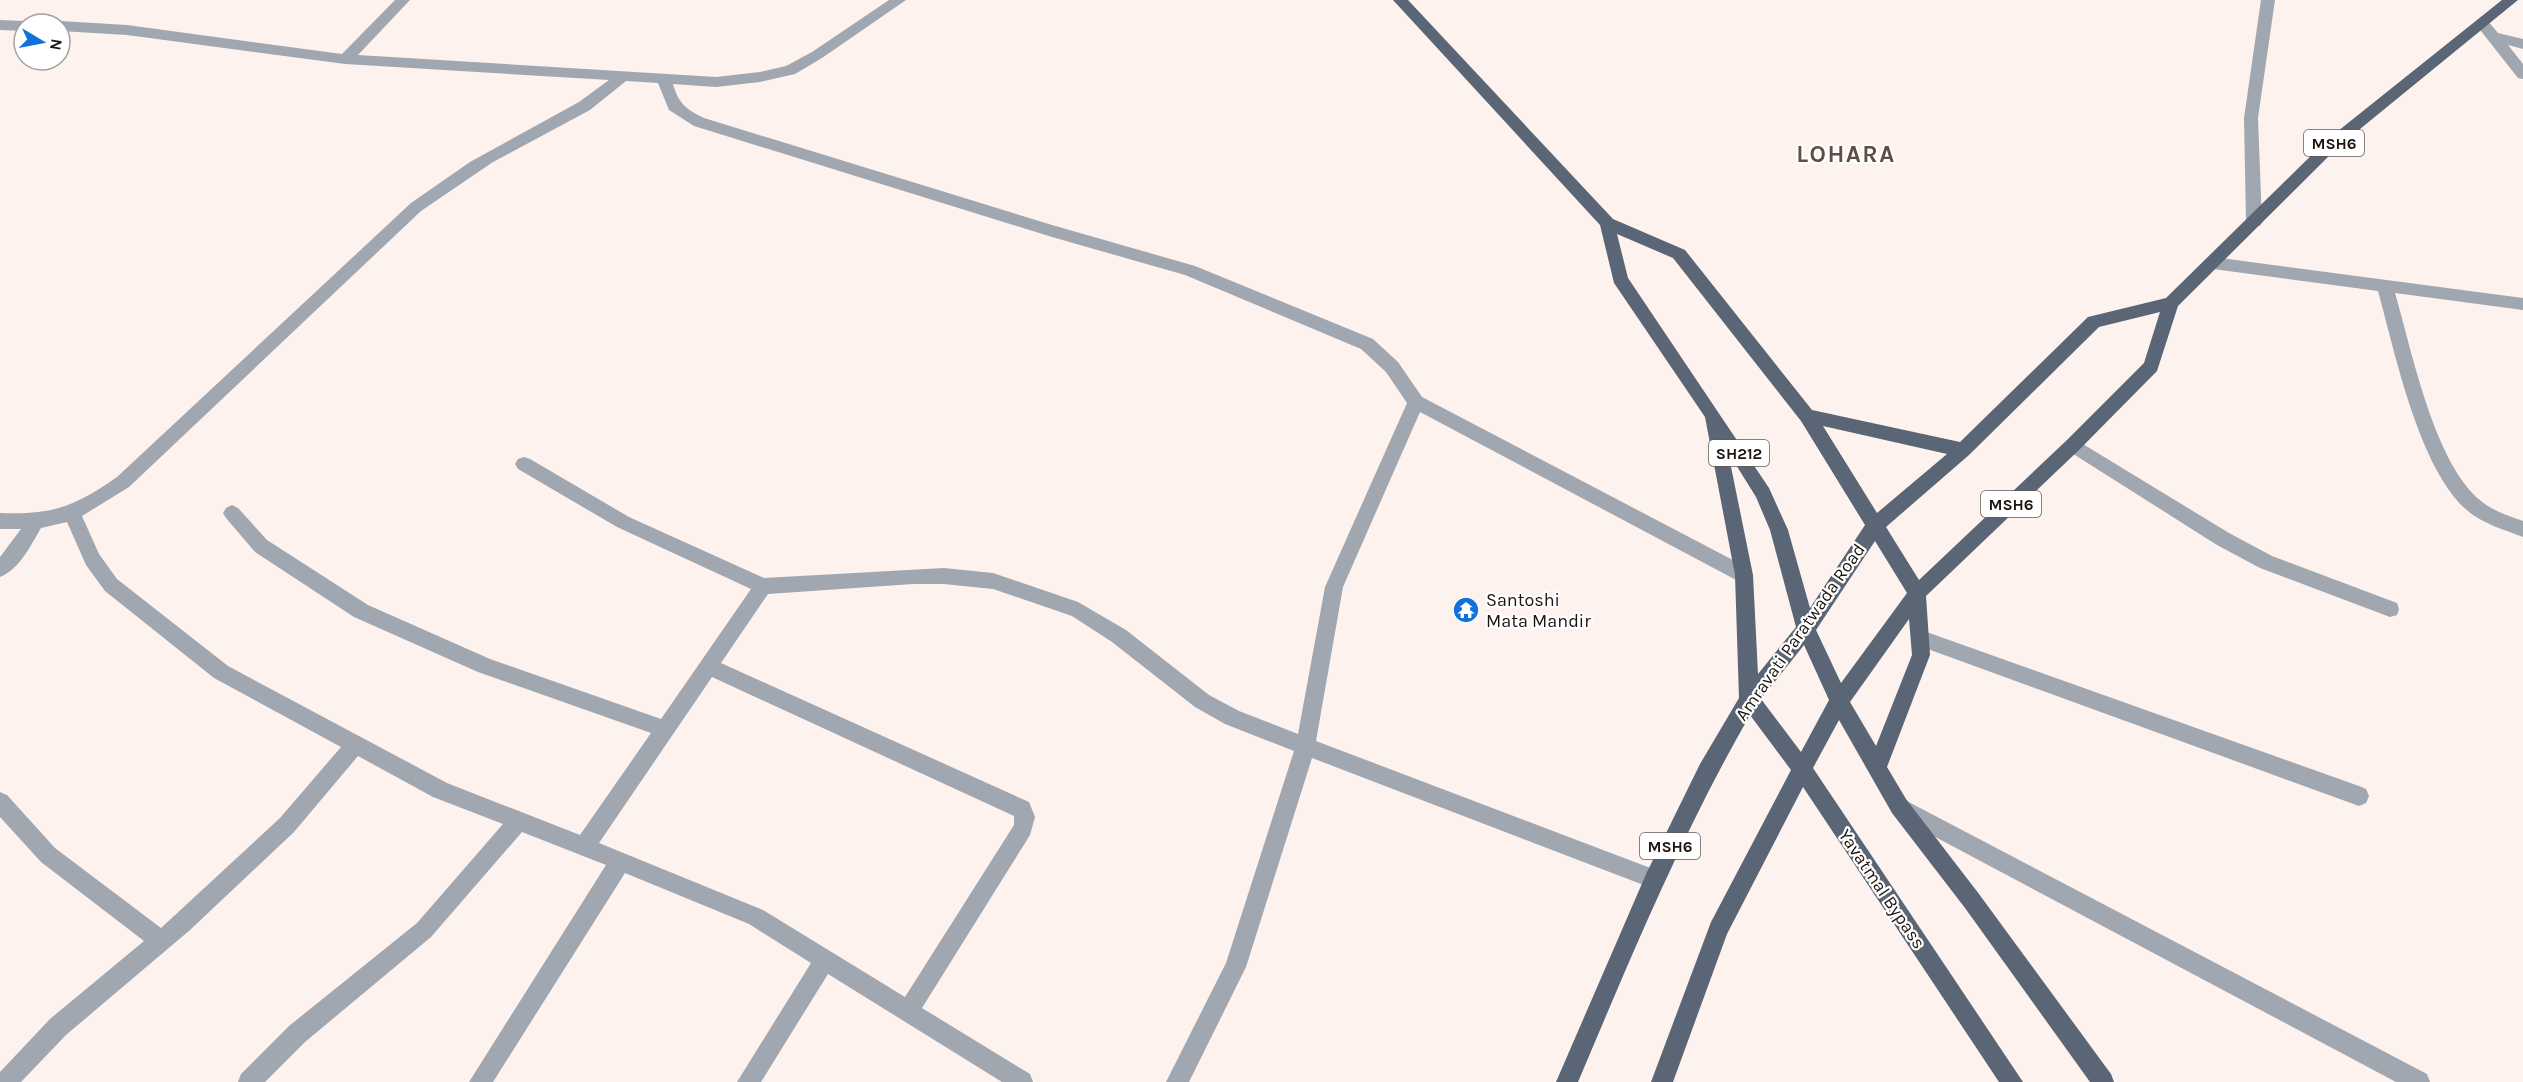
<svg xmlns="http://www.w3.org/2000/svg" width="2523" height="1082" font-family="Karla,sans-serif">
  <rect width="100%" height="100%" fill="#fdf2ed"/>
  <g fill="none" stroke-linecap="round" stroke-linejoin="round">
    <!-- service -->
    <polygon fill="#a0a7b0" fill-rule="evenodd" points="2261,0 2275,0 2258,118 2262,222 2260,226 2248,226 2246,222 2244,118"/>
    <!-- minor -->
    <g fill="#a0a7b0" fill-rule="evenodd">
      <path d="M395 0H410L358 55 716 77 760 72 786 66 812 52 889 0H906L822 58 795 74 760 82 716 87 673 84C678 103 687 110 704 118L1052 225 1195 266 1373 339 1398 362 1422 397 1750 569 1753 575 1750 581 1744 583 1738 581 1420 412 1343 587 1316 741 1661 872 1664 879 1661 886 1654 889 1312 758 1246 967 1189 1082H1166L1226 963 1294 751 1225 724 1195 707 1112 642 1072 616 993 589 944 584H913L768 594 721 663 1029 802 1035 817 1030 835 922 1008 1030 1074 1033 1082H1002L828 974 761 1082H737L811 963 749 924 625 873 493 1082H469L606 865 522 832 431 937 305 1042 265 1082H238L241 1074 289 1026 417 923 503 824 433 797 358 756 294 832 190 930 66 1035 21 1082H0V1072L50 1019 144 941 41 862 0 817V792L7 795 55 848 161 928 280 818 341 747 214 678 105 591 86 565 67 522 41 528C31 545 19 570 0 577V557L21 529H0V513C52 515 74 507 117 477L411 203 470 162 579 102 609 80 345 64 127 35 60 31V24H54L60 21 127 25 342 54ZM626 81 658 83 669 110 694 126 1052 237 1185 275 1361 349 1386 372 1407 403 1325 587 1298 734 1239 711 1209 695 1126 630 1078 602 993 573 944 568 764 578 629 517 530 459 524 457 518 459 515 464 518 469 617 527 751 589 661 719 490 659 368 605 267 540 238 508 232 505 226 508 223 513 226 518 255 552 354 617 478 672 651 733 580 835 447 783 228 666 117 579 99 554 82 516 129 487 421 211 493 162 590 110ZM712 677 1014 816V825L905 997 763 910 599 843Z"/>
      <polygon points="2482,18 2487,20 2498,33 2523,39 2523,49 2508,45 2523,64 2523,79 2518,78 2477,26 2475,23"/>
      <polygon points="0,20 24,21 30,24 24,24 24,31 0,30"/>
      <path d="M2213 257 2523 298V310L2395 293C2412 351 2434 463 2481 501 2493 511 2509 516 2523 521V537C2505 530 2484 524 2469 512 2419 471 2395 352 2378 291L2213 269 2207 267 2205 263 2207 259Z"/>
      <polygon points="2073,438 2229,533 2272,556 2397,603 2399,609 2397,615 2390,617 2260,568 2217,545 2067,450 2064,445 2067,440"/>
      <polygon points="1921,630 2359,786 2366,789 2369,796 2366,803 2359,806 1914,644 1912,638 1914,632"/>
      <polygon points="1901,798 2427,1074 2430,1082 2396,1082 1894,815 1891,808 1894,801"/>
    </g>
    <!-- primary -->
    <path fill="#5a6676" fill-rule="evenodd" d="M1393 0H1408L1613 219 1685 250 1812 410 1960 442 2088 317 2166 298 2328 139 2502 0H2518L2338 147 2178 306 2157 371 2079 450 1926 596 1930 655 1887 767 1906 799 1979 894 2111 1074 2114 1082H2090L1965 908 1892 813 1839 720 1813 768 2023 1082H1999L1803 787 1727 934 1673 1082H1651L1711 922 1791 770 1750 715C1682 833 1631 957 1578 1082H1556L1647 872 1700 764 1739 698 1735 575 1705 417 1614 283 1600 225ZM1617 234 1673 258 1801 421 1865 525 1810 608 1788 530 1769 488 1628 278ZM2160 312 2144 363 2067 440 1919 580 1886 527 1969 455 2099 327ZM1823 426 1947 454 1877 513ZM1728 452 1756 497 1770 530 1796 627 1758 674 1753 575ZM1875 541 1907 593 1841 683 1816 630ZM1909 619 1912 655 1876 746 1850 702ZM1804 645 1829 700 1801 752 1761 699Z"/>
  </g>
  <!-- icons -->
  <defs>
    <g id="temple-disc" transform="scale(1.35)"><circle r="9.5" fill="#1071da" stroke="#fff"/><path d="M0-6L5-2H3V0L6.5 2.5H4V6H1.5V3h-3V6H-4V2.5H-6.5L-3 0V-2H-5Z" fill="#fff"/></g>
  </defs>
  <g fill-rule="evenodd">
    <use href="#temple-disc" x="1466" y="610"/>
  </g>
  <g text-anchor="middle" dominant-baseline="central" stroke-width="4.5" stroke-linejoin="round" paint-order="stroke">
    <!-- shield labels -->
    <g fill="#fff" stroke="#625b58" stroke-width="1.5">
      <rect x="2304" y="130" width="60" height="26" rx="4.5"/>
      <rect x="1709" y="440" width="60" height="26" rx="4.5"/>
      <rect x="1981" y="491" width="60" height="26" rx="4.5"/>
      <rect x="1640" y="833" width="60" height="26" rx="4.5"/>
    </g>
    <g font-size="16" font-weight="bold" fill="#1e1511">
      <text x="2334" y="143">MSH6</text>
      <text x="1739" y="453">SH212</text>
      <text x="2011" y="504">MSH6</text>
      <text x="1670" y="846">MSH6</text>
    </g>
    <!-- poi labels -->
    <g font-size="18" fill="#1e1511" stroke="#fff" text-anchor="start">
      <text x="1486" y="600">Santoshi<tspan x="1486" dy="21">Mata Mandir</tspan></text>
    </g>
    <!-- street labels -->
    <g font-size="18" fill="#1e1511" stroke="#fff">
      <text transform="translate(1800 632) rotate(-55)">Amravati Paratwada Road</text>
      <text transform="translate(1882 889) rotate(56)">Yavatmal Bypass</text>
    </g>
    <!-- district labels -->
    <g font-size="24" font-weight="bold" letter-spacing="1.5" fill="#634d43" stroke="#fff">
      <text x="1846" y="154">LOHARA</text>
    </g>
  </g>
  <!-- north arrow -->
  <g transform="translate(42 42) rotate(100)"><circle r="28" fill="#ffffff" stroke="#a5a1a0" stroke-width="1.5"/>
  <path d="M0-4.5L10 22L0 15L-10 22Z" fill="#1071da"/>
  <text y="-9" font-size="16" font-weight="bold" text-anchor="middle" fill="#1e1511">N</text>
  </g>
</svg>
